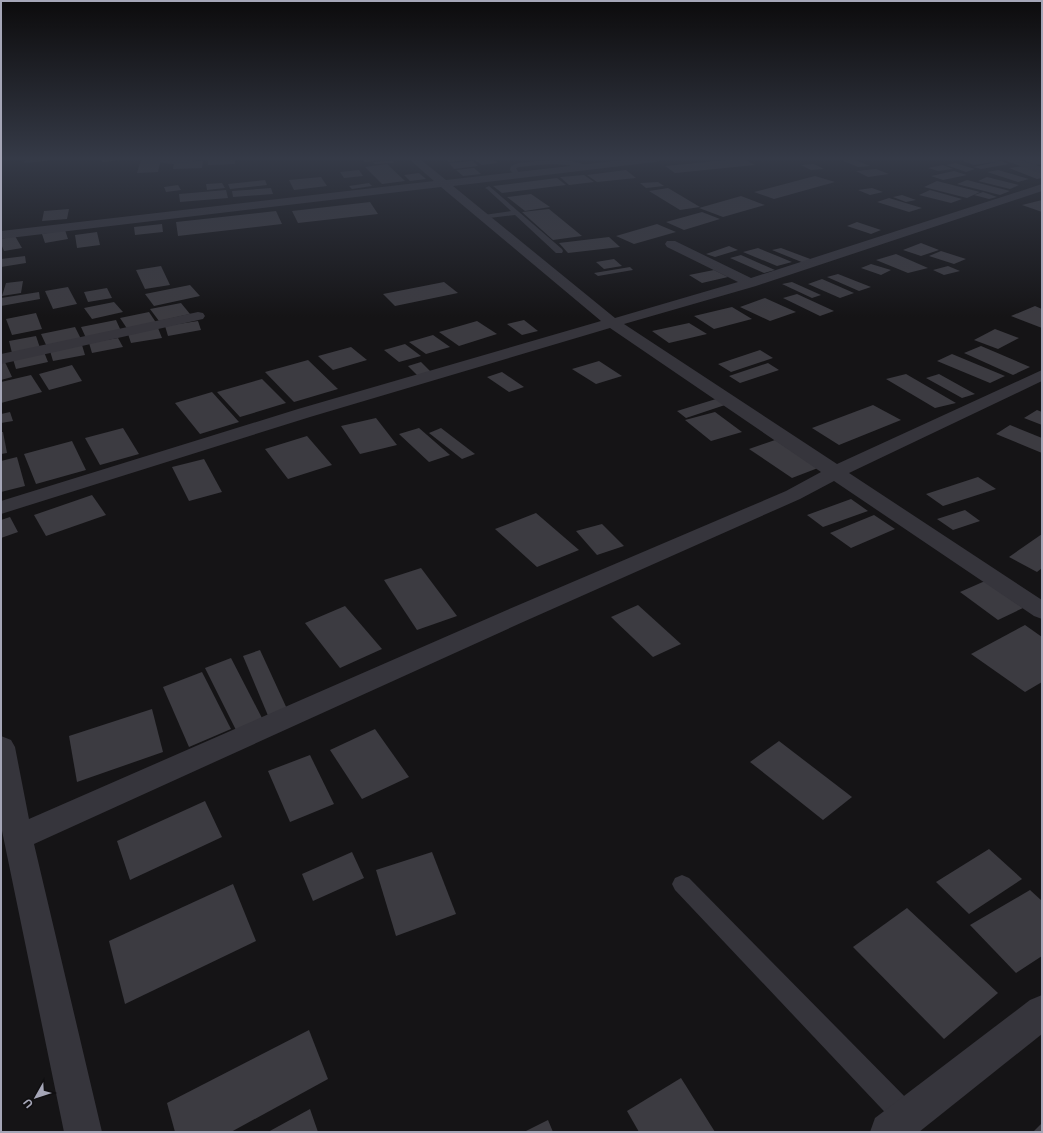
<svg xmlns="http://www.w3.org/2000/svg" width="1043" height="1133" font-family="Inter,sans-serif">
  <rect width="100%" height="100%" fill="#151416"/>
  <!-- building -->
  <g fill="#3c3b41">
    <polygon points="25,159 55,159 54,160 24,163"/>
    <polygon points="102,159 124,159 124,160 102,162"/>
    <polygon points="161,159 158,172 137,173 141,160"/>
    <polygon points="208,159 235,159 235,164 208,165"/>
    <polygon points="360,159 378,159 380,160 365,162"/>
    <polygon points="445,159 468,159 469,160 449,162"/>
    <polygon points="473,159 492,159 498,163 482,165"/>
    <polygon points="738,159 744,159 755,165 675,173 665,166"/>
    <polygon points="839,159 853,159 870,166 858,167"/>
    <polygon points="971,159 995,159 1001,161 974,165 961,160"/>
    <polygon points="1042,159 1042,164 1035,165 1023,160"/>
    <polygon points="203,161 202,168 173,169 174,163"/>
    <polygon points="393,161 394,163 375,164 373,162"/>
    <polygon points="473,161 478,166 454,169 449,163"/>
    <polygon points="1001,161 1009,164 981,169 973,167"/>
    <polygon points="955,163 975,169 966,172 946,165"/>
    <polygon points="387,164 405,181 382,184 365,167"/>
    <polygon points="814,164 824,169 811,170 801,165"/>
    <polygon points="943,165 953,169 938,171 928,168"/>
    <polygon points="1023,166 1042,173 1042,178 1037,179 1009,168"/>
    <polygon points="474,168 481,174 463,176 456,170"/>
    <polygon points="876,169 889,174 868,177 856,171"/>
    <polygon points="359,170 363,176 344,178 340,172"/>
    <polygon points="626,170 636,178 597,182 587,175"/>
    <polygon points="998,170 1029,179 1018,182 987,172"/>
    <polygon points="954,171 967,175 943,180 931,176"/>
    <polygon points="419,173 426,179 410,181 404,175"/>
    <polygon points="584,175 594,182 569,185 560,177"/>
    <polygon points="815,176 835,182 774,199 754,192"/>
    <polygon points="321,177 327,186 294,190 289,180"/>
    <polygon points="987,177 1019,185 1010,189 978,181"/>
    <polygon points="557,178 566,185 502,193 493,186"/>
    <polygon points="265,180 267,185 230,189 228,184"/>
    <polygon points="967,180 1010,191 1000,195 957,184"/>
    <polygon points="937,181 980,192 967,198 924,187"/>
    <polygon points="658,182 664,186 646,188 640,183"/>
    <polygon points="222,183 225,188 207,190 206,184"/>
    <polygon points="369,183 372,186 352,189 349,186"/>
    <polygon points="178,185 181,190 166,192 164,187"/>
    <polygon points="271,188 273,194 233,197 232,191"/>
    <polygon points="668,188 700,207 680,210 649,191"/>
    <polygon points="872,188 883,192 870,195 858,190"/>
    <polygon points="226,190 228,198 180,202 179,194"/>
    <polygon points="930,190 962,199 951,203 919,195"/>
    <polygon points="983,192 997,197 989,199 974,195"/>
    <polygon points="531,194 550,207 525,211 507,197"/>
    <polygon points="902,195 916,200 906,202 893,197"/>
    <polygon points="741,196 765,205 723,217 699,208"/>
    <polygon points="889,198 922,208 909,212 877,202"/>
    <polygon points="1042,200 1042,212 1022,205"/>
    <polygon points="370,202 378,214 298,223 292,211"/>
    <polygon points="69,209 67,219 42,221 44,211"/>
    <polygon points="549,209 582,236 553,240 522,212"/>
    <polygon points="276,211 282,224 178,236 176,222"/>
    <polygon points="702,212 720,219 684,230 666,222"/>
    <polygon points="857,222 881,230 871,234 847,226"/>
    <polygon points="162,224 163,232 135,235 134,227"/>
    <polygon points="657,224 676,232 634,244 616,236"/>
    <polygon points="65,230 68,239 45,243 42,234"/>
    <polygon points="97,232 100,245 77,248 75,235"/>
    <polygon points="15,236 22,248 4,251 1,244 1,239"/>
    <polygon points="609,237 620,247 568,253 559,243"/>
    <polygon points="921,243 939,250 921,256 903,250"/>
    <polygon points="729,246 738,250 715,257 706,254"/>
    <polygon points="758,248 792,262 777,266 743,252"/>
    <polygon points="781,248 813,260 804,263 772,250"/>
    <polygon points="941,251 966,259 954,264 929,256"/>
    <polygon points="896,254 928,268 908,273 876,260"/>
    <polygon points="741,255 775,270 764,273 730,258"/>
    <polygon points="25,256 26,263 1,267 1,259"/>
    <polygon points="614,259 622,266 604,269 596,262"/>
    <polygon points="871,264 891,270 881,275 861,268"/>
    <polygon points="161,266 170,285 145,289 136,270"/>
    <polygon points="948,266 960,271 944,275 933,270"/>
    <polygon points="630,267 633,270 598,276 594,273"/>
    <polygon points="714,270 728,277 702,283 689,275"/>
    <polygon points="838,274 871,287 859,291 827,277"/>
    <polygon points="822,279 854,293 840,298 808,284"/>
    <polygon points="23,281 21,293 2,296 6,283"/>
    <polygon points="444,282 458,293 395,306 383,294"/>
    <polygon points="792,282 821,295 812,298 782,284"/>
    <polygon points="190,285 200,296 154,306 145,294"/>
    <polygon points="68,287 77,304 53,309 45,291"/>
    <polygon points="107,288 112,298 88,302 84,292"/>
    <polygon points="39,292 40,299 1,306 1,298"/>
    <polygon points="797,294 834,311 820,316 783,298"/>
    <polygon points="765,298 796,312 770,321 740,307"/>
    <polygon points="114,302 123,312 92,319 84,308"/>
    <polygon points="181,303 190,314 159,321 150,309"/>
    <polygon points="1035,306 1042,309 1042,328 1011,316"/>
    <polygon points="732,307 752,319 714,329 694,316"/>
    <polygon points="149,312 157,324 128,330 120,318"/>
    <polygon points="36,313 42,329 12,335 6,319"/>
    <polygon points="116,320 121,331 86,338 81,327"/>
    <polygon points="524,320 538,331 522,335 507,324"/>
    <polygon points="198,321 201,330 168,336 165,326"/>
    <polygon points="477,321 497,334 459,346 439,332"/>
    <polygon points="689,323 707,334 669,343 652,331"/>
    <polygon points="75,327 81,339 47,347 41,334"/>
    <polygon points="158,328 162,338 131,343 128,334"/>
    <polygon points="995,329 1019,338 998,349 974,340"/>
    <polygon points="433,335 450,347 426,354 409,342"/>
    <polygon points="36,336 40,348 12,353 9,341"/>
    <polygon points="118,338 123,347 92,353 89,343"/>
    <polygon points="405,344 421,356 399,362 384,350"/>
    <polygon points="82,345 85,355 53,361 50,351"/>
    <polygon points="981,346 1030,367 1013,375 964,353"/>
    <polygon points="351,347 367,360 333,370 318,356"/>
    <polygon points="760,350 773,358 731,372 718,364"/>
    <polygon points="44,352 48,362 16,369 13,359"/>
    <polygon points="952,354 1005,376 990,383 937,361"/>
    <polygon points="308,360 338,389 294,402 265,372"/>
    <polygon points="599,361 622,376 596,384 572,369"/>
    <polygon points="5,362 12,377 1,380 1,363"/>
    <polygon points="421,362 433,374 419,377 408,366"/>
    <polygon points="768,363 779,370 740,383 729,376"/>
    <polygon points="72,365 82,381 49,390 39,374"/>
    <polygon points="502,372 524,387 509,392 487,377"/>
    <polygon points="906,374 956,403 935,408 886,379"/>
    <polygon points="939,374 975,394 962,398 926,378"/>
    <polygon points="31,375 42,392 1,403 1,382"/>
    <polygon points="262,379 286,403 240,417 217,392"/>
    <polygon points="212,392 239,422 200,434 175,403"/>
    <polygon points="716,399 725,405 686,418 677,411"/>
    <polygon points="873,405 901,420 839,445 812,428"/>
    <polygon points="1037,410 1042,412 1042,425 1024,418"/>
    <polygon points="10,412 13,421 1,423 1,414"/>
    <polygon points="715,412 742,432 711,441 685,420"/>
    <polygon points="376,418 397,445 360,454 341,426"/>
    <polygon points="1010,425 1042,438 1042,453 996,434"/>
    <polygon points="123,428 139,454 100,465 85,438"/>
    <polygon points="419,428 450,455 429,462 399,434"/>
    <polygon points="441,428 475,454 462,459 429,433"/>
    <polygon points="1,432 3,432 7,453 1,454"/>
    <polygon points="307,436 332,465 288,479 265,449"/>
    <polygon points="775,440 818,468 792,478 749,449"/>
    <polygon points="72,441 86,470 36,484 24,454"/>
    <polygon points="17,457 25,486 1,492 1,461"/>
    <polygon points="204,459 222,492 189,501 172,467"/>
    <polygon points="978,477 996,489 943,506 926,494"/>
    <polygon points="92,495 106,515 46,536 34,515"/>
    <polygon points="851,499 868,511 823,527 807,515"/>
    <polygon points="965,510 980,521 953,530 937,519"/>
    <polygon points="536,513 579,550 537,567 495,529"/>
    <polygon points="874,515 895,529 851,548 830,533"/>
    <polygon points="10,517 18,532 1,538 1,520"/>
    <polygon points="602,524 624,546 597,555 576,531"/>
    <polygon points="1042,534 1042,568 1037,572 1009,557"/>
    <polygon points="421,568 457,616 417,630 384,580"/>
    <polygon points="985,581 1023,608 998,620 960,592"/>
    <polygon points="638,605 681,644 653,657 611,617"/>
    <polygon points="345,606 382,649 340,668 305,623"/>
    <polygon points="1025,625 1042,637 1042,682 1025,692 971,654"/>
    <polygon points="260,650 288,711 269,718 243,656"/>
    <polygon points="231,658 263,720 236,730 205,668"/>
    <polygon points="202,672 231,729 189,747 163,687"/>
    <polygon points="152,709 163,752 77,782 69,736"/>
    <polygon points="375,729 409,777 362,799 330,750"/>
    <polygon points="779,741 852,797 823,820 750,762"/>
    <polygon points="310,755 334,804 290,822 268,771"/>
    <polygon points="205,801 222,837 130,880 117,841"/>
    <polygon points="989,849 1022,879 969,914 936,882"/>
    <polygon points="352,852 364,878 313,901 302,874"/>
    <polygon points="432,852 456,914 396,936 376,870"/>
    <polygon points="233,884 256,941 125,1004 109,941"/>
    <polygon points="1030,890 1042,901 1042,956 1016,973 970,925"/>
    <polygon points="907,908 998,993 944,1039 853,947"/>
    <polygon points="309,1030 328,1079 231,1132 175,1132 167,1103"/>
    <polygon points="681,1078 715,1132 639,1132 627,1111"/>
    <polygon points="310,1109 318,1132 268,1132"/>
    <polygon points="548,1120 553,1132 524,1132"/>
    <polygon points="1042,1123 1042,1132 1033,1132"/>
  </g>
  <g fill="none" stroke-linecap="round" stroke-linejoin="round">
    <!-- lane -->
    <g fill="#36353c" fill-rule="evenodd">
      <path d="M561 159 580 163 589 167 586 169C559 162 546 164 519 167L516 168 520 175 517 177 515 176 510 170 511 166 518 163Z"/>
      <polygon points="489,186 562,249 563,251 562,253 556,253 515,215 481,219 481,215 484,215 511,211 487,189 485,188"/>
      <polygon points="682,875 689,878 916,1108 919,1117 916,1126 907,1129 898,1126 675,890 672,884 675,878"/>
    </g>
    <!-- street -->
    <g fill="#36353c" fill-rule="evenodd">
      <path d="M161 159H198C193 164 164 166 159 161Z"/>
      <polygon points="409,159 420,159 446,180 632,159 660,159 659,161 655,162 453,186 615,318 738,282 667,247 665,244 667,241 675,241 751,278 1042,184 1042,191 756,286 624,324 837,464 1042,370 1042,381 849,473 1042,600 1042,619 1034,616 834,481 800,499 523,622 34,844 102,1132 64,1132 1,826 1,736 11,740 15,747 29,819 507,610 786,491 821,472 610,328 310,417 1,514 1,501 298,409 601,321 441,187 1,239 1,231 434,181"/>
      <polygon points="1005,159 1018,159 1042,167 1042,174 1006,161"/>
      <polygon points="198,312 203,313 205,316 203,319 1,364 1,354"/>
      <polygon points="1042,995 1042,1034 919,1132 870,1132 875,1118 1030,1000"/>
    </g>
  </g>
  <!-- sky -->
  <linearGradient id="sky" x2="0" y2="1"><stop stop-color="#0c0b0c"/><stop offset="0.5" stop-color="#353a47"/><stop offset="1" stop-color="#353a47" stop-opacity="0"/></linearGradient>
  <rect width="1043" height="317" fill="url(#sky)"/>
  <!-- border -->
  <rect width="1043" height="1133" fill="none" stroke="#a5a6b7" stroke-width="4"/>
  <!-- north arrow -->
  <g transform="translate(36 1097) rotate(231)" stroke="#100f11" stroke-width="3" paint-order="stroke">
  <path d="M0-3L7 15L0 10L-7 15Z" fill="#a5a6b7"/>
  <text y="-6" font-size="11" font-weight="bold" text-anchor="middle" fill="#a5a6b7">U</text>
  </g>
</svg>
